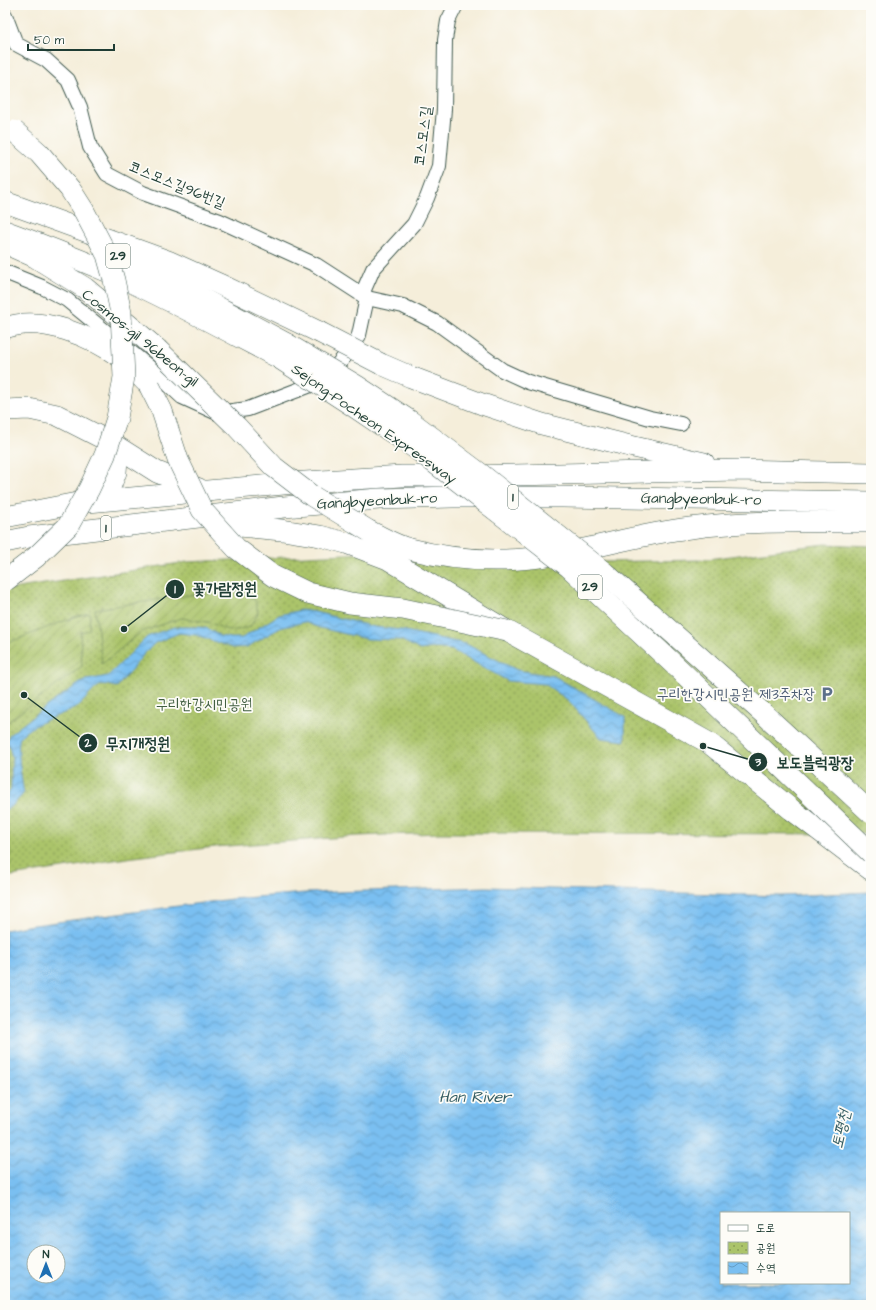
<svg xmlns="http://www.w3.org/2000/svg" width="876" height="1310" font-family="'Architects Daughter','Poor Story',sans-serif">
  <defs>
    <pattern id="park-dots" width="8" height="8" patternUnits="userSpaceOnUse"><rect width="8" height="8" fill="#abc46a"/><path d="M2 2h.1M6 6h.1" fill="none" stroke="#8ba058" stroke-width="1.8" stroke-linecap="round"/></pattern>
    <pattern id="garden-furrows" width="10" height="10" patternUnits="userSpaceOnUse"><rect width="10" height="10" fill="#abc46a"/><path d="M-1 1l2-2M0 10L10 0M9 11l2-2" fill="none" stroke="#8ba058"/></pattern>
    <pattern id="water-waves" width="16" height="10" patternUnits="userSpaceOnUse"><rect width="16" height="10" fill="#7abff1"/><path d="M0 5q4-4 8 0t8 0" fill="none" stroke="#639cc4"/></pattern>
  </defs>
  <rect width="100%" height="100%" fill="#fdfcf7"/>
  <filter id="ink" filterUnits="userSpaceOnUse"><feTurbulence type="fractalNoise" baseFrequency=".025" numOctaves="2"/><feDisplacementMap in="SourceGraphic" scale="8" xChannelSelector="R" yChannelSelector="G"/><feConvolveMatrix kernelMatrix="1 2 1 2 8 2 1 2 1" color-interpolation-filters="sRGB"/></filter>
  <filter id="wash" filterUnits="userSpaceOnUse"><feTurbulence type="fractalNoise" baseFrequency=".012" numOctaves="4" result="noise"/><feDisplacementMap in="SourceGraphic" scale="16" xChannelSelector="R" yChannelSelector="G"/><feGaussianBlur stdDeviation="0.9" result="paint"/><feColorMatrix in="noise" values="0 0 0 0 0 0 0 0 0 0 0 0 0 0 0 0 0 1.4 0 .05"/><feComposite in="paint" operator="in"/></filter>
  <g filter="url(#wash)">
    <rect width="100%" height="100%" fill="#f5eeda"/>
    <!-- park -->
    <polygon fill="url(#park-dots)" stroke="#65804f" points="825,544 871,546 871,834 440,833 357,836 215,847 127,858 5,877 5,590 187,562 405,551 487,564 700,560"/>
    <!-- garden -->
    <g fill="url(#garden-furrows)" stroke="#65804f">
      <polygon points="245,592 255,600 258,613 250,627 230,631 208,622 181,618 141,632 102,664 95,609 191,595"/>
      <polygon points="90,613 89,630 80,632 82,666 5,724 5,644 77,616"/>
      <polygon points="7,752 9,782 5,795 5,753"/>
      <polygon points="5,823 7,823 11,865 5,866"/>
    </g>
    <!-- water -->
    <g fill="url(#water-waves)" stroke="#4c7e92" fill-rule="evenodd">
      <path d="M301 610 315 612 375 627 401 630 466 644 517 670 554 676 625 717V741L601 738 568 700 545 684 508 681 452 650 433 648 420 650 401 640 367 639 320 628 304 622 280 628 247 647 233 648 196 635 179 633 155 643 144 654 117 687C111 686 106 683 99 686 95 687 84 702 77 707 65 714 26 725 20 738 16 747 22 782 24 793L12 806 5 810V800L11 789 12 756 7 741 9 735 48 705 80 683 86 680 108 676 147 637 157 633 174 627H198L206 628 220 636 231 638H242L279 615Z"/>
      <path d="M486 887 781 896 871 892V1305H5V930L27 926 232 899 305 893ZM721 1213H849V1283H721ZM34 1252H58V1276H34Z"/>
    </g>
  </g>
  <g filter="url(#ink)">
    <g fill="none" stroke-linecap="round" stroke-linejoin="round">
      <!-- minor casing -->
      <g stroke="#3f584d" stroke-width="16">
        <g id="minor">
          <polyline points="5,15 16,44 46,60 68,80 80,107 90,147 107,174 143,193 220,221 316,265 367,298 403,306 437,323 502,370 528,382 650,418 681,424"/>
          <polyline points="5,272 42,287 67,300 155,372 182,397 217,413 248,409 324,380 354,346 359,335 367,298"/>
          <polyline points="367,298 363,292 373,269 414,224 427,198 439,166 444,109 445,40 448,21 456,5"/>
        </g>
      </g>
      <!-- highway casing -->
      <g stroke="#3f584d" stroke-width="22">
        <g id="highway">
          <polyline points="5,202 168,261 219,284 319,332"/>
          <path d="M5 231C43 245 81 260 118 276 173 301 226 330 279 358"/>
          <polyline points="15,248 35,257 85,288 157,349"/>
          <polyline points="108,252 160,276 287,344"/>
          <path d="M5 328C42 314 93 337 123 359 132 366 140 377 149 385"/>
          <polyline points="381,364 411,377 482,404 542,424 634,447 704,463"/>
          <polyline points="5,410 29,409 57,415 108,441 157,472 199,489"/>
          <polyline points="85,500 97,495 110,487 116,472 117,459 108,441"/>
          <polyline points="5,517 77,503 305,482 402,476 469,476 738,470 871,473"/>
          <polyline points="217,524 282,530 320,536 346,543 388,559 507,631 709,743 792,810 871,870"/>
          <path d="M369 531C382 537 396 546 410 549 459 562 511 563 560 554 603 546 646 533 690 528 750 520 811 522 871 522"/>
          <polyline points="5,542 29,537 284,507 379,499 452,497 562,497 871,502"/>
        </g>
      </g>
      <!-- minor -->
      <use href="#minor" stroke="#fff" stroke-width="14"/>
      <!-- highway -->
      <use href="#highway" stroke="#fff" stroke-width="21"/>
      <!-- highway-bridge casing -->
      <g stroke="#3f584d" stroke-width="22" stroke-linecap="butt">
        <g id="highway-bridge">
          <polyline points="319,332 381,364"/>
          <polyline points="287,344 357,386 410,421 482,475 605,573 764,714 871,813"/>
          <polyline points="157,349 237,427 274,467 312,496 369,531"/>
          <polyline points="279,358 350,404 418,450 569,567 680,670 871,853"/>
          <polyline points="149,385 162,411 178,460 202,510 236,548 273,576 308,593 350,603 403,609 507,631"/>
          <polyline points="5,581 36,557 68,526 89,489 105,455 117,418 124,377 121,313 114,280 107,255 84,211 70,189 39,153 14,131"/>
        </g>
      </g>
      <!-- highway-bridge -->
      <use href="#highway-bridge" stroke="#fff" stroke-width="21"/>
    </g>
  </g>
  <!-- icons -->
  <defs>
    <g id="parking-bare" transform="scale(1.2)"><path d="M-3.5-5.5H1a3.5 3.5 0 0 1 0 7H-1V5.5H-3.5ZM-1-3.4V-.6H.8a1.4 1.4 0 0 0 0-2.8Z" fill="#5c6f8a" stroke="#fdfcf7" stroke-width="2.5" paint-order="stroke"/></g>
  </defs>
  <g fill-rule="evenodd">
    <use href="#parking-bare" x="827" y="694"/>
  </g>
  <g text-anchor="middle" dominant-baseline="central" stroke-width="3.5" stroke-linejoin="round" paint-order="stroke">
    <!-- shield labels -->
    <g fill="#fdfcf7" stroke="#62766e" stroke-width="1">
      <rect x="106" y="244" width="24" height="24" rx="3"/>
      <rect x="508" y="485" width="10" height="24" rx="3"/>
      <rect x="101" y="516" width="10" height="24" rx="3"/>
      <rect x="578" y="575" width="24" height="24" rx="3"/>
    </g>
    <g font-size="14" font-weight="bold" fill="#1f3d34">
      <text x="118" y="256">29</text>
      <text x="513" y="497">1</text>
      <text x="106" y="528">1</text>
      <text x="590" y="587">29</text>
    </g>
    <!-- street labels -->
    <g font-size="15" fill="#1f3d34" stroke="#fdfcf7">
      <text transform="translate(423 136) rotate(-83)">코스모스길</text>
      <text transform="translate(177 185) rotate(22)">코스모스길96번길</text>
      <text transform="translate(140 338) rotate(39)">Cosmos-gil 96beon-gil</text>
      <text transform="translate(374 424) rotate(35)">Sejong-Pocheon Expressway</text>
      <text transform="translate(701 499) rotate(1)">Gangbyeonbuk-ro</text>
      <text transform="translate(377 501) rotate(-3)">Gangbyeonbuk-ro</text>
    </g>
    <!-- service labels -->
    <g font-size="15" fill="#4e5e75" stroke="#fdfcf7" text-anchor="end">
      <text x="815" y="694">구리한강시민공원 제3주차장</text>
    </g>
    <!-- park labels -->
    <g font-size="15" fill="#425f42" stroke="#fdfcf7">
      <text x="204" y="704">구리한강시민공원</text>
    </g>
    <!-- water labels -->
    <g font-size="16" font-style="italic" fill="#365e63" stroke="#fdfcf7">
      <text x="475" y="1097">Han River</text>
      <text transform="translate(841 1129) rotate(-77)">토평천</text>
    </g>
  </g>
  <!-- callouts -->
  <path fill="none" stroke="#1f3d34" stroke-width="1.5" d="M124 629L175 589M24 695L88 743M703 746L758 762"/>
  <g fill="#1f3d34" stroke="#fdfcf7" stroke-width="1.5">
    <circle cx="124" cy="629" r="4"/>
    <circle cx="24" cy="695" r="4"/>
    <circle cx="703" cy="746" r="4"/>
    <circle cx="175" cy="589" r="10"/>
    <circle cx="88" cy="743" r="10"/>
    <circle cx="758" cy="762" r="10"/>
  </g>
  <g font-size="12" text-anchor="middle" font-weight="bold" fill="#fff">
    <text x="175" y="593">1</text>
    <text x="88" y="747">2</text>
    <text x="758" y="766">3</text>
  </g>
  <g font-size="16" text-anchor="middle" font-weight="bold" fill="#1f3d34" stroke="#fdfcf7" stroke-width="3.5" stroke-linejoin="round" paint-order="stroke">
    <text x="225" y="594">꽃가람정원</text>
    <text x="138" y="749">무지개정원</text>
    <text x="815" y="768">보도블럭광장</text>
  </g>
  <!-- margin -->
  <rect width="876" height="1310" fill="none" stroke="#fdfcf7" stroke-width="20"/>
  <!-- legend -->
  <rect x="720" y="1212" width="130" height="72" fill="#fdfcf7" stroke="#a4b0a9"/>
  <rect x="728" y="1225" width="20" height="6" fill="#ffffff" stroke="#a4b0a9"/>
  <text x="756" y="1232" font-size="12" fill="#1f3d34">도로</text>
  <rect x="728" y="1242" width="20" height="12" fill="url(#park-dots)" stroke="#a4b0a9"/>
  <text x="756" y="1252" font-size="12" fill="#1f3d34">공원</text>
  <rect x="728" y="1262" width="20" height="12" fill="url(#water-waves)" stroke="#a4b0a9"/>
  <text x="756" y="1272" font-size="12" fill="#1f3d34">수역</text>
  <!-- north arrow -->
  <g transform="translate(46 1264)"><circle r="19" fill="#fdfcf7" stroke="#a4b0a9"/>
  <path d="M0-3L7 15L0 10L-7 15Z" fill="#1f6fb2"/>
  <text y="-6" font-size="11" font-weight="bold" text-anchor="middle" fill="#1f3d34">N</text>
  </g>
  <!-- scale -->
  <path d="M28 44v6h86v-6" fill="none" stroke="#1f3d34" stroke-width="2"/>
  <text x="34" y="44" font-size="12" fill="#1f3d34" stroke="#fdfcf7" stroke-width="3" paint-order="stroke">50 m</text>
</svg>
